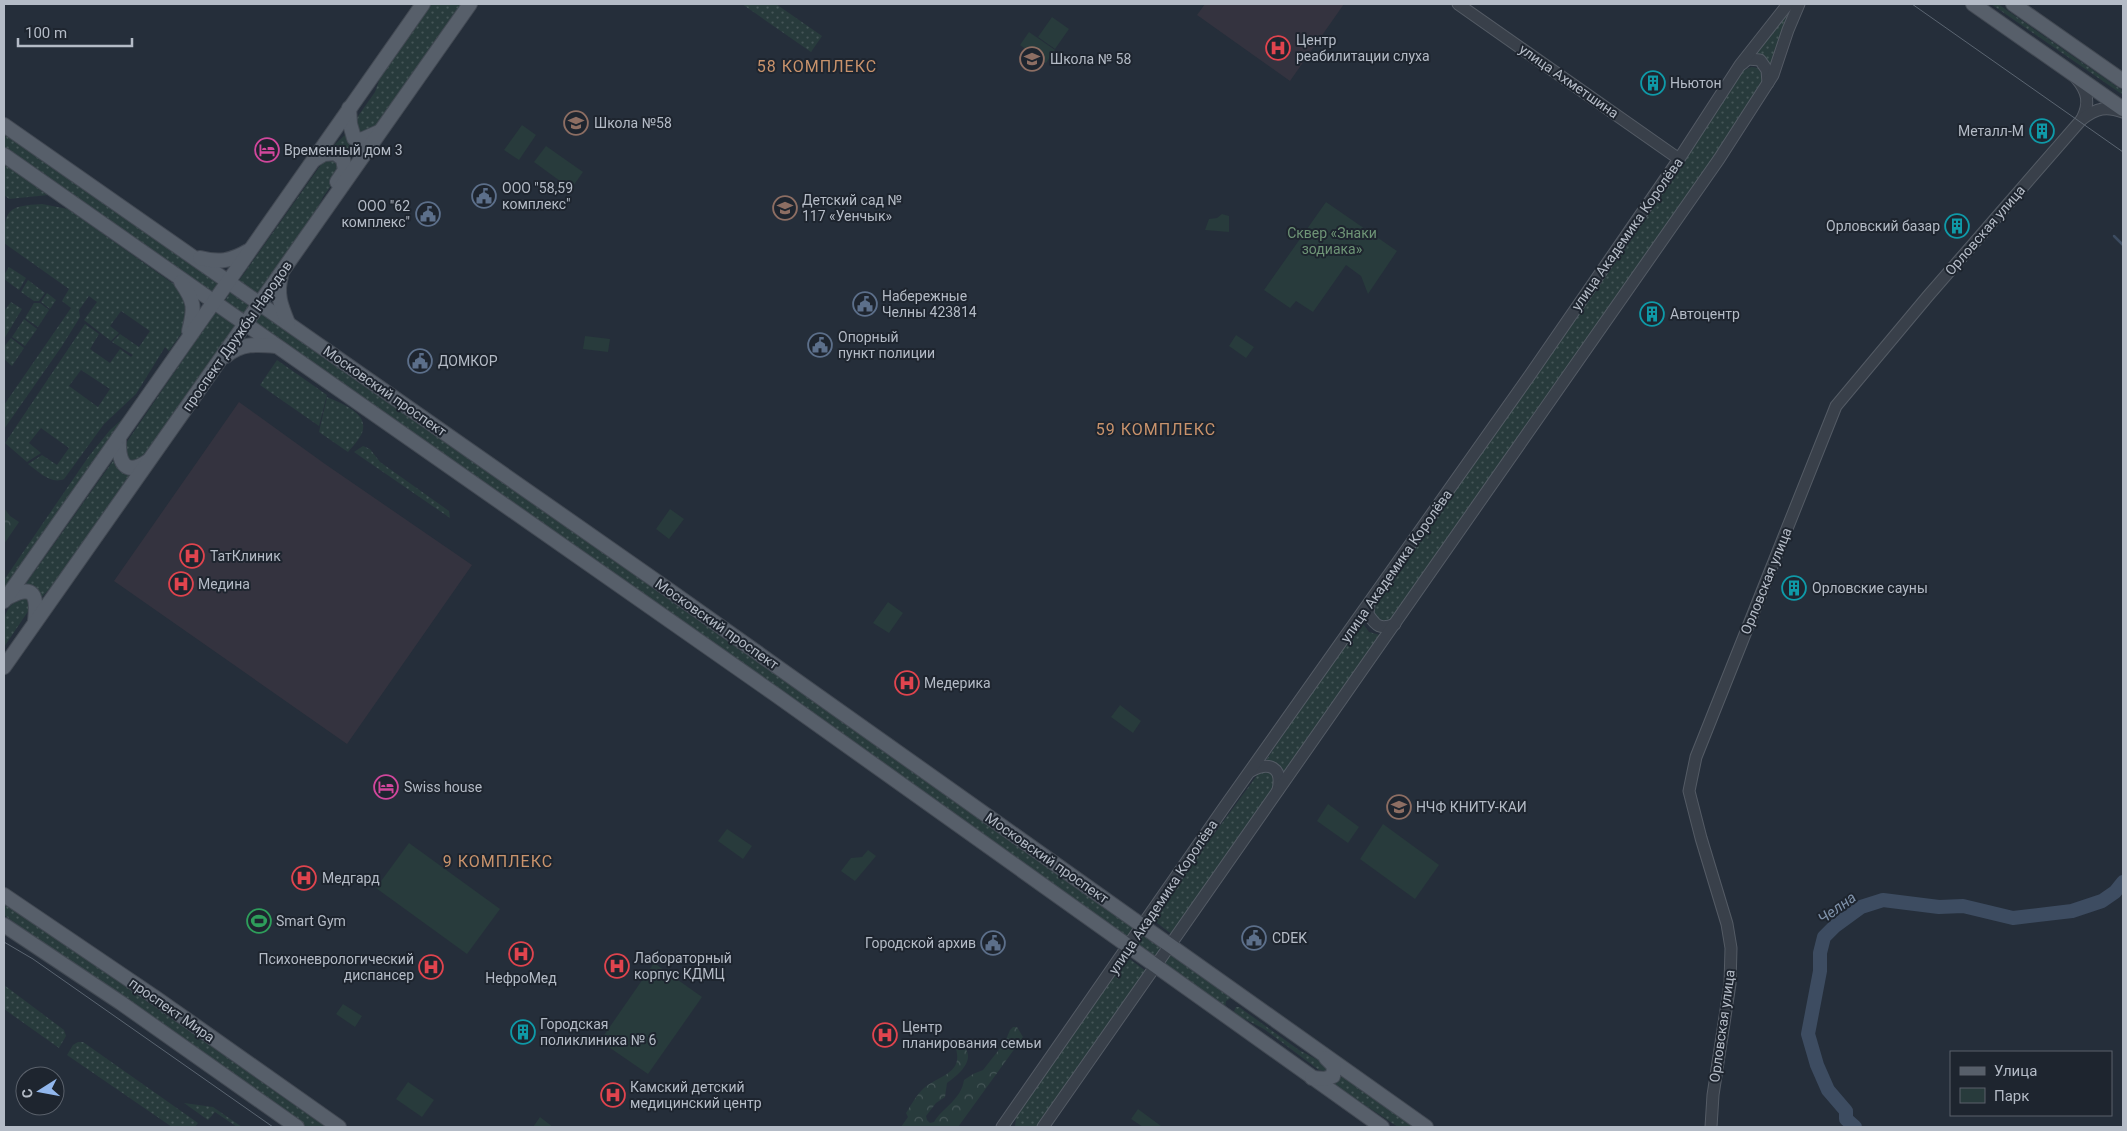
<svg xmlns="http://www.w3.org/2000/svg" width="2127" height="1131" font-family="Roboto,sans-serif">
  <defs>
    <pattern id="grass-dots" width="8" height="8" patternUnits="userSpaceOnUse" patternTransform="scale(1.25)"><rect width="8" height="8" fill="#283b3c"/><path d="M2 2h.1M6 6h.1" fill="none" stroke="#455557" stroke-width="1.8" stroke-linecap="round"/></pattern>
    <pattern id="forest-crowns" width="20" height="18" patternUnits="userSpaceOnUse" patternTransform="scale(1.25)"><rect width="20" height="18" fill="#283b3c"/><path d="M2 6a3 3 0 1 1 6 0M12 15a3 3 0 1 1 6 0" fill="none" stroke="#455557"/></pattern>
  </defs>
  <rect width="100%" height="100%" fill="#252e3a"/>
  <!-- medical -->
  <g fill="#34333f">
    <polygon points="1205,4 1344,4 1290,81 1197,15"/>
    <polygon points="239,402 325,464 472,565 347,744 114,581"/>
  </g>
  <!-- grass -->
  <g fill="url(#grass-dots)" fill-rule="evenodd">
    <polygon points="432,4 463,4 372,132 364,134 357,131 356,119 375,92 380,78"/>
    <polygon points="742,4 776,4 822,36 811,52"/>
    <polygon points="1991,4 1998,4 2123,91 2123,95"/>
    <polygon points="1791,8 1792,9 1772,67 1765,57 1754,55"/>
    <path d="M1751 67C1761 67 1762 73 1763 81L1706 169 1392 620 1380 621 1373 614 1374 603 1743 71Z"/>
    <polygon points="4,132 221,284 214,295 4,147"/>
    <polygon points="346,134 363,144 350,159 343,149 332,147"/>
    <polygon points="325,159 338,160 339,175 323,197 315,213 257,295 238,282"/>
    <polygon points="4,164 48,195 9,199 4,195"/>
    <path d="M42 204 68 209 182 290 190 308 183 331 169 351 165 347 136 394 104 424 64 479C51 485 38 471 28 464L42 455 57 465 69 448 41 428 29 443 41 453 27 462 5 443 85 324 99 334 90 349 110 363 120 349 131 357 133 355 112 342 120 334 139 347 150 331 121 311 110 326 119 333 111 341 84 320 97 302 89 296 79 310 80 317 62 346 4 429V405L71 308 62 301 69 289 4 243C4 209 8 206 42 204ZM81 370 110 389 98 407 69 386Z"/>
    <polygon points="9,267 26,278 19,290 4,279 4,275"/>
    <polygon points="28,280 45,293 39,301 34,301 21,292"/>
    <polygon points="231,291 251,305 244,314 225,301"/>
    <polygon points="47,293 56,300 50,309 41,302"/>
    <polygon points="11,302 22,309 4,339 4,311"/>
    <polygon points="34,303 40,303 49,310 38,327 25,318"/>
    <polygon points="217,310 237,325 143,461 130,464 122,449"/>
    <polygon points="260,311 1135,928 1128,938 253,321"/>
    <polygon points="24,319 37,329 25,346 12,337"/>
    <polygon points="11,338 24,348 12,366 4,359 4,347"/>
    <polygon points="277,360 327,395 319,426 260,385"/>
    <path d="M327 397C340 403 370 413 362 433 359 440 352 447 348 452L319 432Z"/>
    <polygon points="128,414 4,594 4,580 89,456 110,430"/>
    <polygon points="363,446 370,449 380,462 449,511 450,518 354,452"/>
    <polygon points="115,458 135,472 64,573 41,598 25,585"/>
    <path d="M27 597 31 607 4 647C4 622 0 605 27 597Z"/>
    <polygon points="1361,621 1369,632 1380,635 1284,779 1265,762 1304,703"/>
    <polygon points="1264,772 1273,774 1276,783 1174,936 1152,919 1258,774"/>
    <polygon points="4,901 326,1127 306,1127 4,915"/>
    <polygon points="1143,933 1163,948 1156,958 1135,943"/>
    <polygon points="1170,953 1233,997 1226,1001 1225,1008 1163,964"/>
    <polygon points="1127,957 1147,972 1038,1127 1015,1127 1016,1116"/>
    <polygon points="4,985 64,1030 66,1036 59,1048 4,1009"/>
    <polygon points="1236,1007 1239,1007 1299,1050 1325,1064 1327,1067 1325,1071 1319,1070 1264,1029 1235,1014 1234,1011"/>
    <polygon points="78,1042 83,1042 198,1123 195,1127 172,1127 67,1055 73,1045"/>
    <polygon points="1340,1075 1414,1127 1398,1127 1332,1083"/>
    <polygon points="184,1103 213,1107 242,1127 237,1127 215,1112 208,1120"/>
  </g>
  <!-- forest -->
  <g fill="url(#forest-crowns)">
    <polygon points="4,508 10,516 19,522 4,544"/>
    <path d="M1013 1027H1017L1023 1037 958 1127H901L908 1117 906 1113C911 1105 917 1094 924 1088 940 1075 965 1073 955 1046L960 1043C979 1057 960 1074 947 1083L945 1097 936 1103 926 1116 927 1120 930 1123 934 1122C943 1107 961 1100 964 1080L973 1074 983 1070 1005 1042 1010 1030Z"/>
  </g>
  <!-- green -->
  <g fill="#283b3c">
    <polygon points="1052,17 1069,29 1055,49 1038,37"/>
    <polygon points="1029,32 1055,50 1046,63 1020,45"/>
    <polygon points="522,125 536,135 519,160 504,150"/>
    <polygon points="546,146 583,172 571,189 534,162"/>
    <polygon points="1326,202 1397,251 1368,294 1361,276 1346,265 1313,312 1296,301 1290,308 1264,290"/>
    <polygon points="1222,214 1229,216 1229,232 1205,230 1209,219 1217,218"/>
    <polygon points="1236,335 1254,347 1246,358 1229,346"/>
    <polygon points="585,336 610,339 608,352 583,349"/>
    <polygon points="670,509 684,519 669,539 656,529"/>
    <polygon points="888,602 903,613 889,633 873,623"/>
    <polygon points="1120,705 1141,721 1133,733 1111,717"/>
    <polygon points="1328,804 1359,827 1348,843 1317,821"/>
    <polygon points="1383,824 1439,865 1415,899 1360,859"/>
    <polygon points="727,829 752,846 743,859 718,841"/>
    <polygon points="409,843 500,909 467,954 376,888"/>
    <polygon points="868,850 876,856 855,881 841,871 851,858 862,857"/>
    <polygon points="654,963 702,997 648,1074 600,1041"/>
    <polygon points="343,1004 362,1016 355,1027 336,1014"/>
    <polygon points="408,1082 434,1100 422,1117 396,1099"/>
    <polygon points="1138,1109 1161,1126 1160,1127 1143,1127 1131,1119"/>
    <polygon points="540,1117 553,1127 533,1127"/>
  </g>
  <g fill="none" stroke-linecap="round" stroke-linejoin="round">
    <!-- stream -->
    <polyline stroke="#3d4c61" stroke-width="2.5" points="2114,236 2123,245"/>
    <!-- river -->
    <polyline stroke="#3d4c61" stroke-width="14" points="1855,1127 1846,1119 1846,1111 1828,1090 1817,1065 1808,1034 1820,971 1820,953 1824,937 1835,926 1861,907 1883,900 1939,907 1963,906 2013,918 2072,911 2102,901 2115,892 2123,882"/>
    <!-- minor casing -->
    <g stroke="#545b65" stroke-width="13">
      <g id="minor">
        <polyline points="1458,4 1679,159"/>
        <polyline points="1742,64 1748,59 1760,60 1767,70 1768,83"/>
        <path d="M2076 78C2088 92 2090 103 2082 119"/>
        <path d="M1369 604 1368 614C1376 626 1380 630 1395 624"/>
        <path d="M1251 771C1269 761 1283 767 1278 790"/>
        <polyline points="1002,1127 1223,809 1530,375 1679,159 1740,65 1788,4"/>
        <polyline points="1043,1127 1719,159 1773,75 1788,30 1799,4"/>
        <path d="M1711 1127 1713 1095 1730 984 1731 948 1727 924 1701 838 1689 791 1696 757 1836 406 1928 296 2082 119C2097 108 2106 106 2123 112"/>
      </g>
    </g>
    <!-- major casing -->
    <g stroke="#424953" stroke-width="16">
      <g id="major">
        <polyline points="1973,4 2123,109"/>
        <polyline points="2013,4 2123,81"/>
        <polyline points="349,108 350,124 354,138 361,140 379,132"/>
        <polyline points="4,125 669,590 1426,1127"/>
        <polyline points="4,155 776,695 1382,1127"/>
        <polyline points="314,160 324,154 335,153 343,159 345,170 337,182"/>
        <path d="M200 258C219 263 231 261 248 251"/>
        <path d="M281 276C276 294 281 306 288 323"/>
        <path d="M181 282C195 302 195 308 189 331"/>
        <path d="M226 356C241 343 257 344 276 346"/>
        <path d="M119 437C118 460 123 478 148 461"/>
        <path d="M7 598C34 583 38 595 35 621"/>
        <polyline points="4,601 423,4"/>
        <polyline points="4,667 470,4"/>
        <polyline points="4,895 156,998 339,1127"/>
        <polyline points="4,925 121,1003 297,1127"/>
        <polyline points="1312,1078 1325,1079 1333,1076 1334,1066 1326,1058"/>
      </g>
    </g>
    <!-- minor -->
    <use href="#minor" stroke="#39404a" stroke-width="11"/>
    <!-- major -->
    <use href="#major" stroke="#575f6a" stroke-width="14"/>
    <!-- tram -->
    <g stroke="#5b6571" stroke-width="1">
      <polyline points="1912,4 2123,152"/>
      <polyline points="4,942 33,959 273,1127"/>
    </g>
  </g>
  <!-- icons -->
  <defs>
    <g id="hospital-ring" transform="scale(1.25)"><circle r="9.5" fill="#1e252f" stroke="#e0444e" stroke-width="1.5"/><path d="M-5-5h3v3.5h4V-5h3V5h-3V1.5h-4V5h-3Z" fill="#e0444e"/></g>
    <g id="school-ring" transform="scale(1.25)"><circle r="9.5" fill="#1e252f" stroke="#8d6e63" stroke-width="1.5"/><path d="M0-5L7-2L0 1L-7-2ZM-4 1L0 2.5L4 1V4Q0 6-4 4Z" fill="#8d6e63"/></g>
    <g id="building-ring" transform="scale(1.25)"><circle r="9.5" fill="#1e252f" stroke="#0f9aa8" stroke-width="1.5"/><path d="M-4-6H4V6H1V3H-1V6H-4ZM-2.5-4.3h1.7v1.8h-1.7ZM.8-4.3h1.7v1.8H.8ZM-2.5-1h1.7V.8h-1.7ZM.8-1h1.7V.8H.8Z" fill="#0f9aa8"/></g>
    <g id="hotel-ring" transform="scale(1.25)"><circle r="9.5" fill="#1e252f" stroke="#d1479c" stroke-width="1.5"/><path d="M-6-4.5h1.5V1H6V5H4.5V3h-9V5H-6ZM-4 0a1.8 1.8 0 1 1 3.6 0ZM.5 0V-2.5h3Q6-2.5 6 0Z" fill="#d1479c"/></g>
    <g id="civic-ring" transform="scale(1.25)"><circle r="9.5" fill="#1e252f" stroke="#5c6f8a" stroke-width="1.5"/><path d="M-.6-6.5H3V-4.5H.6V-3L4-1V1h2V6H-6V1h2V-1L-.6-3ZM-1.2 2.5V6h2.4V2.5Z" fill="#5c6f8a"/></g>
    <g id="university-ring" transform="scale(1.25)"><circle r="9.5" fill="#1e252f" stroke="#8d6e63" stroke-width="1.5"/><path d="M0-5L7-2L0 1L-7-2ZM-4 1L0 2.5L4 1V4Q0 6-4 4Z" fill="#8d6e63"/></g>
    <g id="stadium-ring" transform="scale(1.25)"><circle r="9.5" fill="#1e252f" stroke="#2e9e5b" stroke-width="1.5"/><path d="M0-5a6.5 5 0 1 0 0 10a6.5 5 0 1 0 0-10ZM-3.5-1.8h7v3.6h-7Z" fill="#2e9e5b"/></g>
  </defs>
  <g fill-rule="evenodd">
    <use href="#hospital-ring" x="1278" y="48"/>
    <use href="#school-ring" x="1032" y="59"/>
    <use href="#building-ring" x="1653" y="83"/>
    <use href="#school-ring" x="576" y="123"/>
    <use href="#building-ring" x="2042" y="131"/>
    <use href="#hotel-ring" x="267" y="150"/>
    <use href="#civic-ring" x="484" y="196"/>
    <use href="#school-ring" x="785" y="208"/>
    <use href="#civic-ring" x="428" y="214"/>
    <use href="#building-ring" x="1957" y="226"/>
    <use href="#civic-ring" x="865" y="304"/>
    <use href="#building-ring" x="1652" y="314"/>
    <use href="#civic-ring" x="820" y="345"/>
    <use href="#civic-ring" x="420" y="361"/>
    <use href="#hospital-ring" x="192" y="556"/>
    <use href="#hospital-ring" x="181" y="584"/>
    <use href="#building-ring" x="1794" y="588"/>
    <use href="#hospital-ring" x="907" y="683"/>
    <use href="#hotel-ring" x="386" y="787"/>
    <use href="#university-ring" x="1399" y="807"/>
    <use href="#hospital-ring" x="304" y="878"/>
    <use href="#stadium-ring" x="259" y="921"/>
    <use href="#civic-ring" x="1254" y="938"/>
    <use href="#civic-ring" x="993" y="943"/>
    <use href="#hospital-ring" x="521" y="954"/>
    <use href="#hospital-ring" x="617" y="966"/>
    <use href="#hospital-ring" x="431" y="967"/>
    <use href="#building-ring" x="523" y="1032"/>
    <use href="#hospital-ring" x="885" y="1035"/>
    <use href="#hospital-ring" x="613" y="1095"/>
  </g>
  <g text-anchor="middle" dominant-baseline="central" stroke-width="4" stroke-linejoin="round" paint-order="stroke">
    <!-- poi labels -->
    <g font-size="14" fill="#b4bbc6" stroke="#1e252f" text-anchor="start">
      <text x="1296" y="40">Центр<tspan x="1296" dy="16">реабилитации слуха</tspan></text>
      <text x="1050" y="59">Школа № 58</text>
      <text x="1670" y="83">Ньютон</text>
      <text x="594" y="123">Школа №58</text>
      <text x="2024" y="131" text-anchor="end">Металл-М</text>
      <text x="284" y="150">Временный дом 3</text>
      <text x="502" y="188">ООО "58,59<tspan x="502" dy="16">комплекс"</tspan></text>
      <text x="802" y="200">Детский сад №<tspan x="802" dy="16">117 «Уенчык»</tspan></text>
      <text x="410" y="206" text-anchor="end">ООО "62<tspan x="410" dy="16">комплекс"</tspan></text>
      <text x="1940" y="226" text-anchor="end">Орловский базар</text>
      <text x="882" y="296">Набережные<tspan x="882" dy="16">Челны 423814</tspan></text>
      <text x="1670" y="314">Автоцентр</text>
      <text x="838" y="337">Опорный<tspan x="838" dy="16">пункт полиции</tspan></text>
      <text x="438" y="361">ДОМКОР</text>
      <text x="210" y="556">ТатКлиник</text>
      <text x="198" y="584">Медина</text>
      <text x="1812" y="588">Орловские сауны</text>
      <text x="924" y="683">Медерика</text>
      <text x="404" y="787">Swiss house</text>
      <text x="1416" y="807">НЧФ КНИТУ-КАИ</text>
      <text x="322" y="878">Медгард</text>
      <text x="276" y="921">Smart Gym</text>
      <text x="1272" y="938">CDEK</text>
      <text x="976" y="943" text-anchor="end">Городской архив</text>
      <text x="634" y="958">Лабораторный<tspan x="634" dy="16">корпус КДМЦ</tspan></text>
      <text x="414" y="959" text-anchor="end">Психоневрологический<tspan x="414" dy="16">диспансер</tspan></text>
      <text x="521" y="978" text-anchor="middle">НефроМед</text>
      <text x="540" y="1024">Городская<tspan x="540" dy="16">поликлиника № 6</tspan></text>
      <text x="902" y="1027">Центр<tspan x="902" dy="16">планирования семьи</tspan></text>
      <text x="630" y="1087">Камский детский<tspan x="630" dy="16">медицинский центр</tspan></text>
    </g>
    <!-- street labels -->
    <g font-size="14" fill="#b4bbc6" stroke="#1e252f">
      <text transform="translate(1569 81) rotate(35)">улица Ахметшина</text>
      <text transform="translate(1985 230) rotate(-49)">Орловская улица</text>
      <text transform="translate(1627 234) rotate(-55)">улица Академика Королёва</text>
      <text transform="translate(237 336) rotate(-55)">проспект Дружбы Народов</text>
      <text transform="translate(385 391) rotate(35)">Московский проспект</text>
      <text transform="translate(1396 566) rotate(-55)">улица Академика Королёва</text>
      <text transform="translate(1766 581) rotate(-68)">Орловская улица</text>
      <text transform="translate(717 624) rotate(35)">Московский проспект</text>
      <text transform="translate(1047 858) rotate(35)">Московский проспект</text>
      <text transform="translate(1163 897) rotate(-56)">улица Академика Королёва</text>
      <text transform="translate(172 1010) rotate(35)">проспект Мира</text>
      <text transform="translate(1722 1026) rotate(-82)">Орловская улица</text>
    </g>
    <!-- park labels -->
    <g font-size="14" fill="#6e9476" stroke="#1e252f">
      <text x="1332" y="233">Сквер «Знаки<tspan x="1332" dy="16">зодиака»</tspan></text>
    </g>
    <!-- water labels -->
    <g font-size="15" font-style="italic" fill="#7f92aa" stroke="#1e252f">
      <text transform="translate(1837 908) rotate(-36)">Челна</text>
    </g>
    <!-- quarter labels -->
    <g font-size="16" letter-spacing="1" fill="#c9936c" stroke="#1e252f">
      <text x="817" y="66">58 КОМПЛЕКС</text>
      <text x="1156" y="429">59 КОМПЛЕКС</text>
      <text x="498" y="861">9 КОМПЛЕКС</text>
    </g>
  </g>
  <!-- border -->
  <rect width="2127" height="1131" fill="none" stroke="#b4bbc6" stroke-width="10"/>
  <!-- legend -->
  <rect x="1950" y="1051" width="162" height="65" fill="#1e252f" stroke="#5a616b"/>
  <rect x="1960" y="1067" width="25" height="8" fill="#575f6a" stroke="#5a616b"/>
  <text x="1994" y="1076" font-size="15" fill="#b4bbc6">Улица</text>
  <rect x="1960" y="1088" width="25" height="15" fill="#283b3c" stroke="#5a616b"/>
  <text x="1994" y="1101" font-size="15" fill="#b4bbc6">Парк</text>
  <!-- north arrow -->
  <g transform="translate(40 1091) rotate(259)"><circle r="24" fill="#1e252f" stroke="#5a616b"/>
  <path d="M0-4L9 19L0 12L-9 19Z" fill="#92b7ed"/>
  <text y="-8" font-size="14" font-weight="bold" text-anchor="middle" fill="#b4bbc6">С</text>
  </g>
  <!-- scale -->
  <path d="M18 38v8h114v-8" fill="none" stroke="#b4bbc6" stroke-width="2.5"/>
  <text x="25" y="38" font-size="15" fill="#b4bbc6" stroke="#1e252f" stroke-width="4" paint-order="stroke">100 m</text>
</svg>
